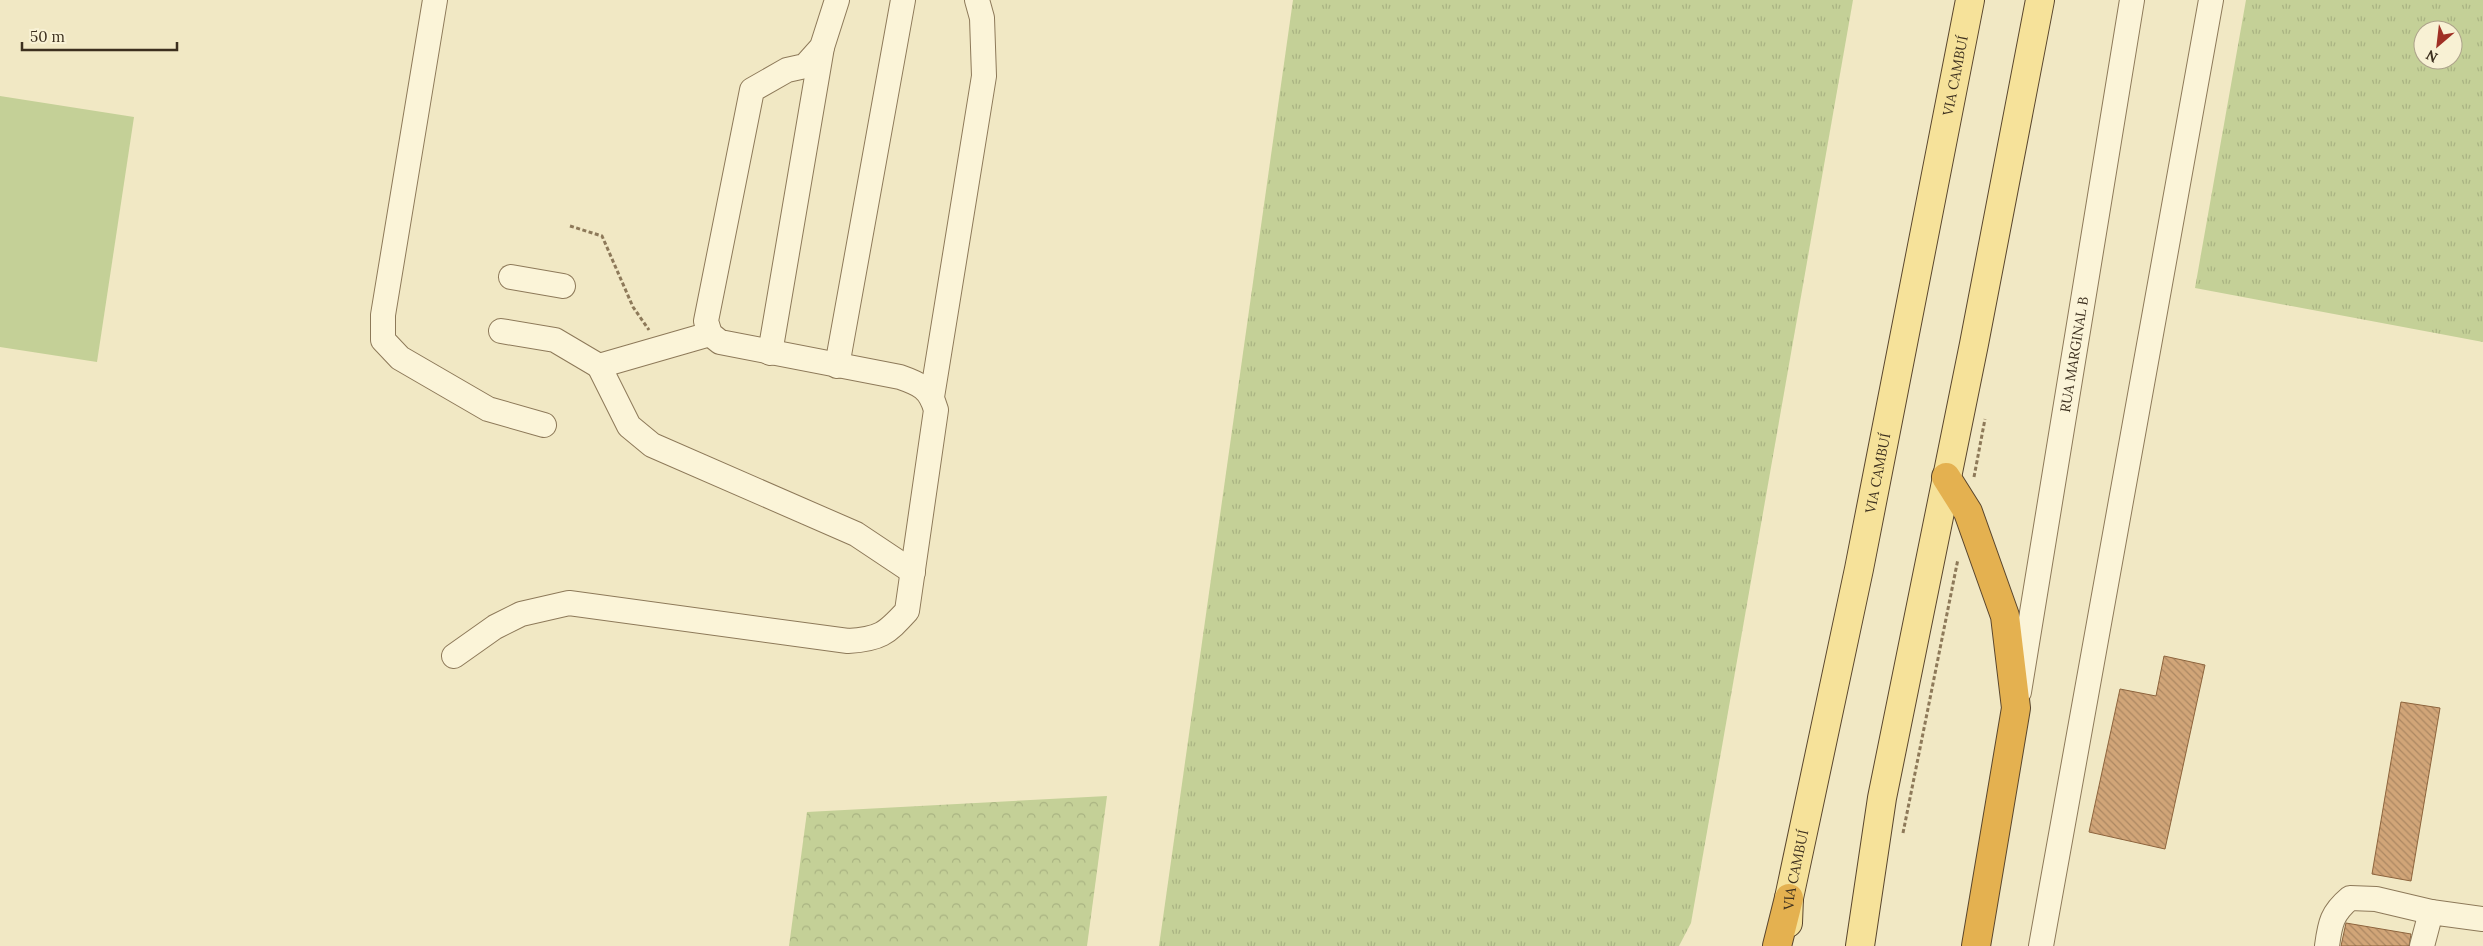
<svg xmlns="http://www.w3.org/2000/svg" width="2483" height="946" font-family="Lora,serif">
  <defs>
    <pattern id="grass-tufts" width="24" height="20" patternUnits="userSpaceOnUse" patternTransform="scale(1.25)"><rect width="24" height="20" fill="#c4d097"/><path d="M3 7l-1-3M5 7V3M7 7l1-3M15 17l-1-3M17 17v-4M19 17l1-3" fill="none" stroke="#a9b382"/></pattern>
    <pattern id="forest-crowns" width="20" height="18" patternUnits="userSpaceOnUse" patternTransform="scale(1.25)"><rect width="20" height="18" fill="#c4d097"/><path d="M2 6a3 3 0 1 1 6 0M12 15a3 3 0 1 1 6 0" fill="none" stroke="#a9b382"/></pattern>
    <pattern id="building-back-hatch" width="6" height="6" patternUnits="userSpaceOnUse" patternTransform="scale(1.25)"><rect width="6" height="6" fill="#d1a578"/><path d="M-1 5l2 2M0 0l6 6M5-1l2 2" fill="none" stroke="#ab8762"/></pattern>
  </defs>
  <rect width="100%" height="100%" fill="#f1e8c4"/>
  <!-- grass -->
  <g fill="url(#grass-tufts)" fill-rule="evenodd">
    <polygon points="1293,0 1853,0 1691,923 1679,946 1159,946"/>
    <path d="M2246 0H2483V342L2195 288ZM2423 30H2453V60H2423Z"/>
  </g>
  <!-- forest -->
  <polygon fill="url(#forest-crowns)" points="1107,796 1087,946 789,946 807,812"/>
  <!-- green -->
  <polygon fill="#c4d097" points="0,96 134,117 97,362 0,347"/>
  <!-- building -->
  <g fill="url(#building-back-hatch)" stroke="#8d643d">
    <polygon points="2164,656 2205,665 2165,849 2089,832 2120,689 2156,696"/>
    <polygon points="2401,702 2440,708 2411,881 2372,874"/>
    <polygon points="2346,923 2411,934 2409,946 2341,946"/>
  </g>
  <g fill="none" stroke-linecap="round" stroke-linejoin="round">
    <!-- minor casing -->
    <g stroke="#8d7959" stroke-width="26">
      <g id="minor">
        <polyline points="435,0 383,315 383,340 400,358 488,409 544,425"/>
        <polyline points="511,277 563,286"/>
        <polyline points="501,331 555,340 599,366 710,334"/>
        <polyline points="770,353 822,47"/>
        <polyline points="599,366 629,426 652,445 856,534 913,572"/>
        <polyline points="837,366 903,0"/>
        <polyline points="932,397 984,76 982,18 977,0"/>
        <path d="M454 656 495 627 521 614 569 603 848 641C880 639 886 634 907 611L936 410C930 388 920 384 900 377L720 342 710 334 706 321 752 90 787 70 805 66 822 47 837 0"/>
        <path id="s1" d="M2019 692C2058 461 2093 230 2132 0"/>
        <polyline points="2041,946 2211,0"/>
        <path d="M2327 946C2330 923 2332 913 2350 898L2376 899 2431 912"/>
        <polyline points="2422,946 2431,912 2483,919"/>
      </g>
    </g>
    <!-- major casing -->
    <g stroke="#5a462d" stroke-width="30">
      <g id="major">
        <path id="s2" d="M1788 923 1789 898 1859 569 1970 0"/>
        <polyline points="1860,946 1882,798 1974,344 2040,0"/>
      </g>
    </g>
    <!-- highway casing -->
    <g stroke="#5a462d" stroke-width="30">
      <g id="highway">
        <polyline points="1946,477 1968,512 2005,616 2016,708 1976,946"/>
        <polyline points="1777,946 1789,898"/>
      </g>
    </g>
    <!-- path -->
    <g stroke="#8d7959" stroke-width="3" stroke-dasharray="4 2.5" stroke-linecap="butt">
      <polyline points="570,226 602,236 633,307 649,330"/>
      <polyline points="1974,477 1985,419"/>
      <polyline points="1903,833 1958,559"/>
    </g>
    <!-- minor -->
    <use href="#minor" stroke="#fbf4d8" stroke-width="24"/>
    <!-- major -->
    <use href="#major" stroke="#f6e29a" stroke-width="28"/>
    <!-- highway -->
    <use href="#highway" stroke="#e4b150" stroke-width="28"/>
  </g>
  <g text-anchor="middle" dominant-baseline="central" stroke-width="4.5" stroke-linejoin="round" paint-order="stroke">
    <!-- street labels -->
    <g font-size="14" fill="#3c2f1e" stroke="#f8f1d4">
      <text stroke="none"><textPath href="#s2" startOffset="864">VIA CAMBUÍ</textPath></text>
      <text stroke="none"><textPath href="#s1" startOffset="342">RUA MARGINAL B</textPath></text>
      <text stroke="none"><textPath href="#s2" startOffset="459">VIA CAMBUÍ</textPath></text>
      <text stroke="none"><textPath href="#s2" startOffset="54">VIA CAMBUÍ</textPath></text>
    </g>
  </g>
  <!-- north arrow -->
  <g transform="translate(2438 45) rotate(208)"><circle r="24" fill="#f8f1d4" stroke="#ada38b"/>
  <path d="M0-4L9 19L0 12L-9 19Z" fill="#9f3025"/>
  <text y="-8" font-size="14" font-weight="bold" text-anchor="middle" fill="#3c2f1e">N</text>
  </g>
  <!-- scale -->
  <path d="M22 42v8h155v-8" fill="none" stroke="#3c2f1e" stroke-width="2.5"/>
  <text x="30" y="42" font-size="15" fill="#3c2f1e" stroke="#f8f1d4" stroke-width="4" paint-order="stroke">50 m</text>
</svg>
